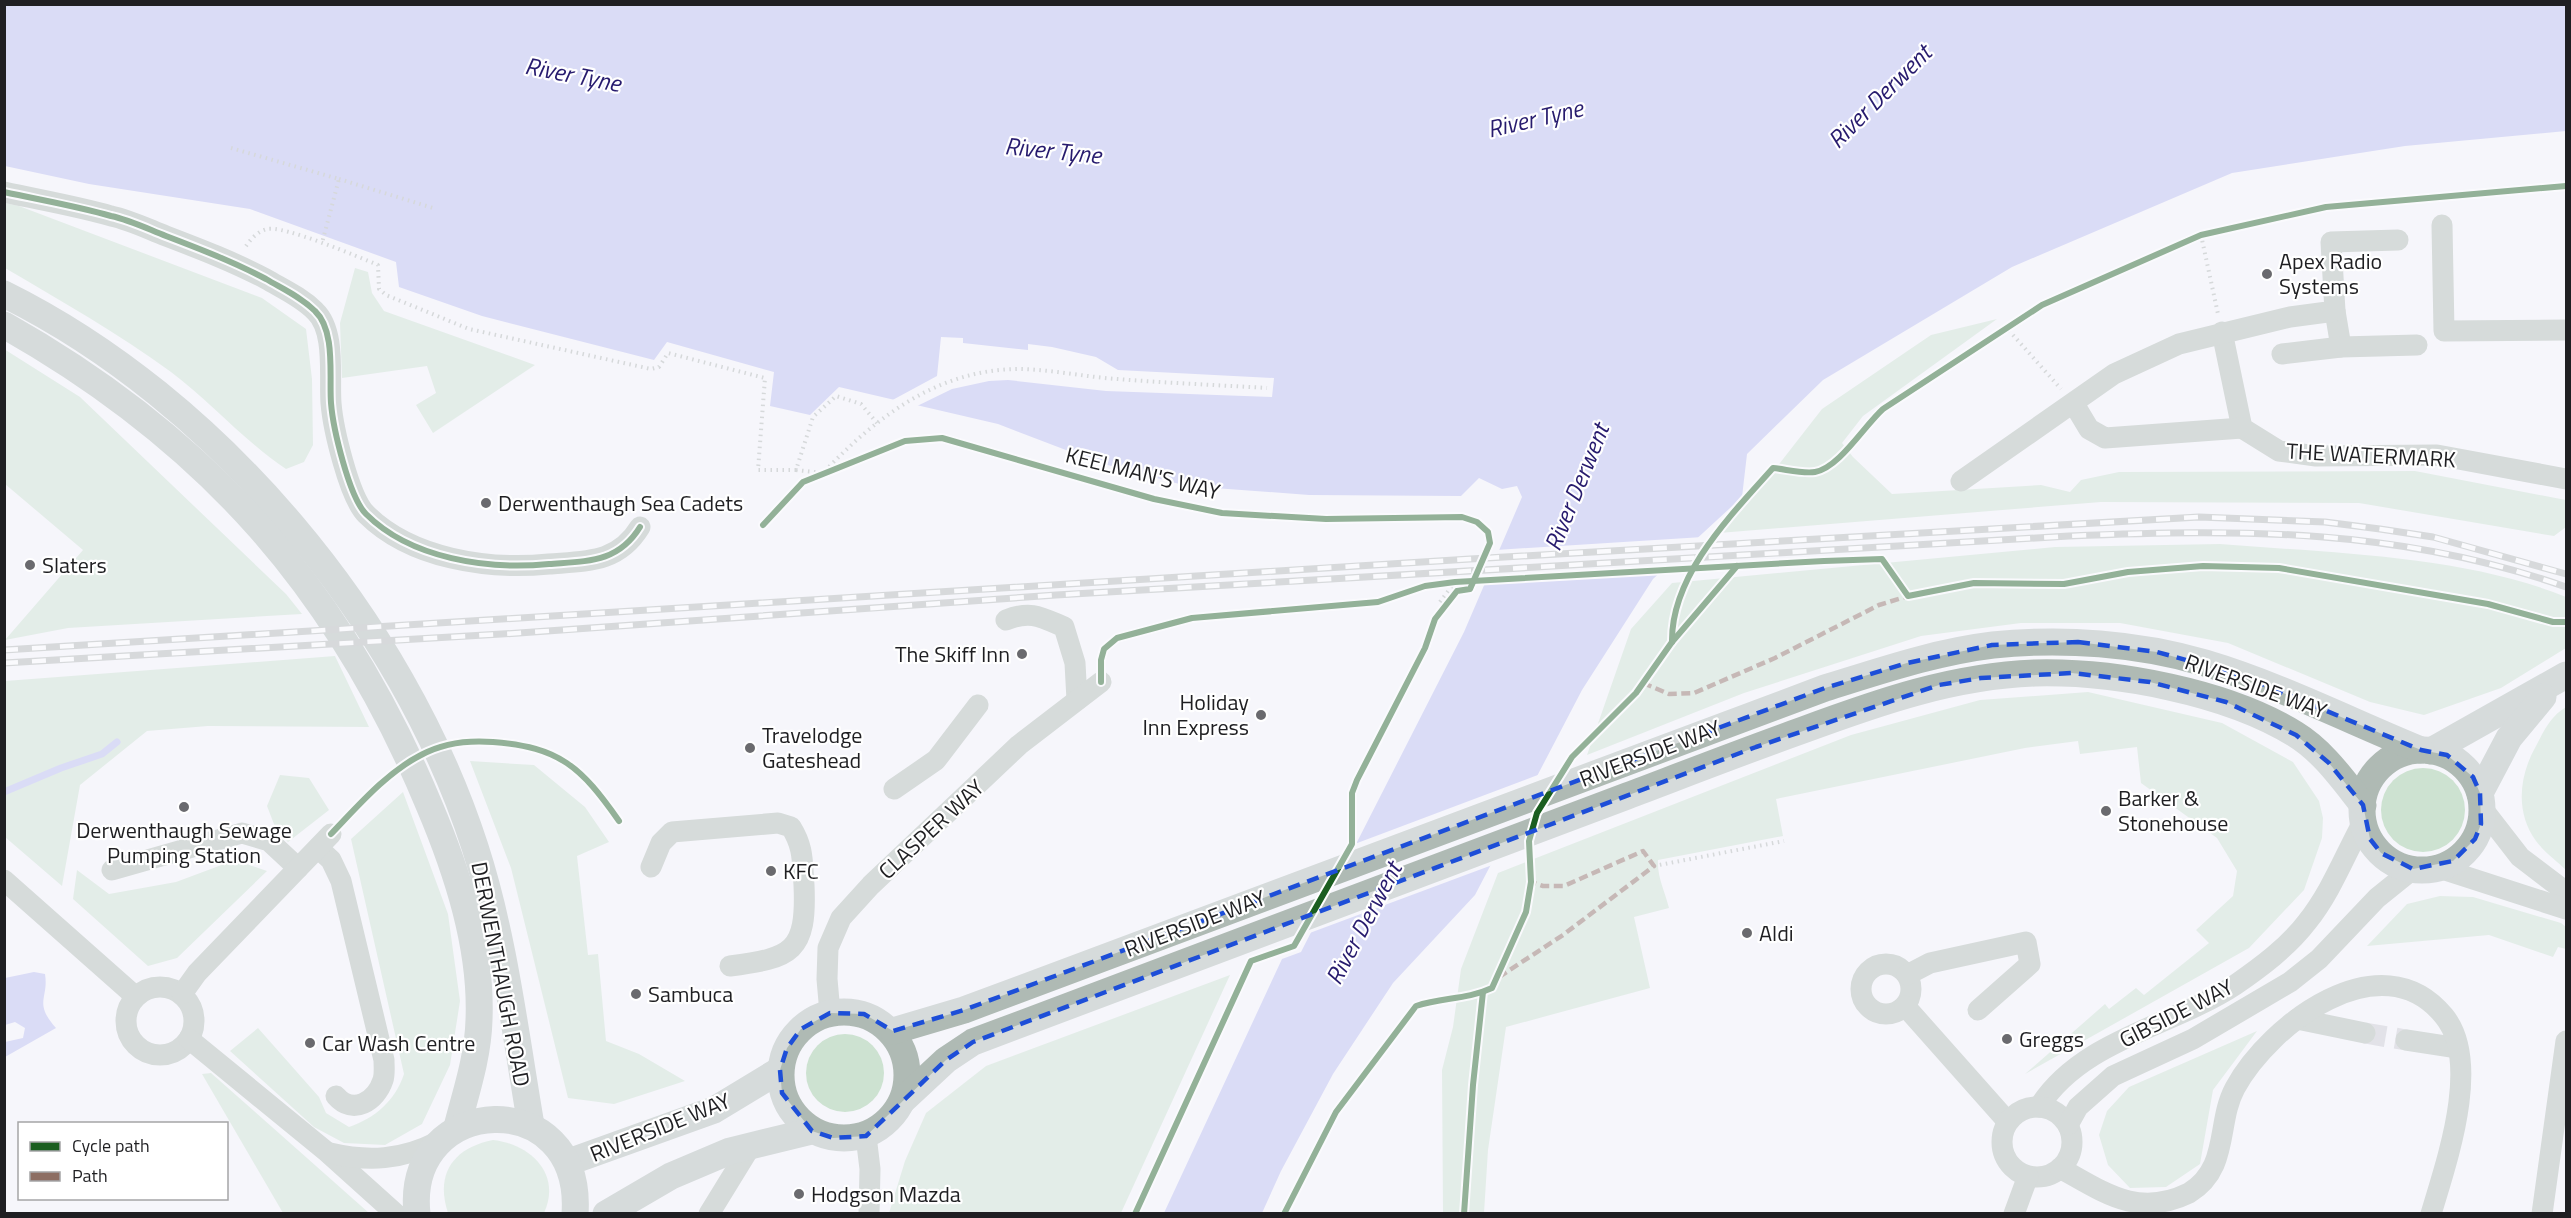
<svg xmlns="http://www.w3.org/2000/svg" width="2571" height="1218" font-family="'Titillium Web',sans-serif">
  <rect width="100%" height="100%" fill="#f6f6fb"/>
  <!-- green -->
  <g fill="#cde2d1">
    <path d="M5 203 19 206 262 298 306 329 312 379 313 445 304 462 286 469C244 441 211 402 171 372 118 333 61 301 5 268Z"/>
    <polygon points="355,268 368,272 372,293 384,311 535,365 433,433 416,405 436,393 427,366 342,378 340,323"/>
    <polygon points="1997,319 1863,416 1842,443 1853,457 1892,494 2041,485 2070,492 2081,480 2119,472 2415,471 2566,500 2566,527 2554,536 2359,503 2101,502 1719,533 1773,472 1822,409 1931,335"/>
    <polygon points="4,349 80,397 286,594 302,614 68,628 5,640 83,550 5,484"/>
    <path d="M2220 544C2331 553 2463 555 2566 597V648L2501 688 2424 715 2370 702 2228 643 2120 623H2021L1921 636 1744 693 1587 755 1631 629 1672 583 2055 547Z"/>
    <polygon points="335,656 369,727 208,726 147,731 80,785 62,886 5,837 5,681"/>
    <path d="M2088 692 2222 723 2293 762 2319 801 2323 818 2322 838 2304 890 2249 948 2025 1074 2105 1004 2109 1009 2136 988 2144 995 2209 943 2196 930 2233 896 2237 871 2217 838 2141 783 2137 747 2080 754 2078 741 2025 748 1776 799 1783 836 1658 860C1657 877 1665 891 1669 908L1634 917 1650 988 1506 1027 1488 1150 1484 1213H1443L1442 1070 1453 1027 1461 969 1498 873 1851 735 1980 700Z"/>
    <path d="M2566 707V870C2557 861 2544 852 2536 841 2515 812 2519 776 2536 746 2545 729 2550 717 2566 707Z"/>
    <polygon points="470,761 534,765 585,807 609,842 577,856 588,955 598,954 606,1041 639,1054 685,1081 614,1104 568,1098 511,868"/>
    <circle cx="2423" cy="810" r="42"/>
    <polygon points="280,775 309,778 329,810 288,842 277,832 267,806"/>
    <path d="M403 792 448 914 460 1001 450 1065 422 1124 385 1145 344 1143 314 1127 230 1051 258 1028 319 1097 326 1113 349 1127C375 1118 395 1101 404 1074L351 839Z"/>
    <polygon points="235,860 267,871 177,958 148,966 73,899 77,870 109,894 176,882"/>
    <polygon points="2440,896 2473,897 2561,923 2566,927 2566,949 2558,947 2553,957 2489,935 2367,946 2407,904"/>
    <polygon points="1230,975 1121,1213 889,1213 905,1161 926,1113 986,1066"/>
    <polygon points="2257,1031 2213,1090 2200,1164 2166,1187 2130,1188 2108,1165 2099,1135 2107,1111 2129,1087"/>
    <circle cx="845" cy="1073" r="39"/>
    <polygon points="211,1073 369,1213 283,1213 202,1074"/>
    <path d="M493 1140C530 1144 562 1174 544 1213H448C435 1174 453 1148 493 1140Z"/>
  </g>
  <!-- water -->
  <g fill="#b9bcf0">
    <polygon points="5,5 2566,5 2566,131 2405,146 2232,173 2012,267 1823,380 1747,454 1742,497 1653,579 1582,690 1475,895 1393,983 1333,1074 1281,1171 1262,1213 1164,1213 1282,959 1301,952 1464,632 1522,497 1517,486 1502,489 1479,478 1461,496 1309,495 1187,486 1100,463 998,424 839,387 810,415 770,406 774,372 667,342 654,360 482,316 399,287 396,262 250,209 89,184 5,166"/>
    <path d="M34 972 45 974C49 999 33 1002 56 1028L5 1057V1042L23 1038 25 1028 15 1022 5 1025V978Z"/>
  </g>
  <!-- pier -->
  <g fill="#f6f6fb">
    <polygon points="941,337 963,338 963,343 1028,350 1028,344 1052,347 1096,357 1118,370 1274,378 1272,397 1106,391 1008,380 989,381 952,389 911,409 887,403 937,376"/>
    <polygon points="1703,537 1664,572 1481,584 1496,550"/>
    <polygon points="1543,773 1495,864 1307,934 1352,845"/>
  </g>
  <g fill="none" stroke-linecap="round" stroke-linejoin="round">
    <!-- stream -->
    <polyline stroke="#b9bcf0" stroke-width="7" points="4,792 61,768 102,754 117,742"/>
    <!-- minor-tunnel -->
    <polyline stroke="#cbcbd0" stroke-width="21" stroke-dasharray="21 10" stroke-linecap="butt" points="2365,1033 2406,1040"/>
    <!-- path -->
    <g stroke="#afb5b2" stroke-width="4" stroke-dasharray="1.5 4.5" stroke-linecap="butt">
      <polyline points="231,148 339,179 322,243"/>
      <polyline points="339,179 433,208"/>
      <polyline points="2201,235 2218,314"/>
      <path d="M246 246C251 239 258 231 267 229 283 225 359 257 378 265L379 289 386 295 469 329 651 369 659 367 668 353 765 378 758 470H796L813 417 836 396 861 404 877 423"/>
      <polyline points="2005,326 2061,389"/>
      <path d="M796 470 823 473C877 416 940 368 1022 369 1054 370 1086 377 1117 379 1167 383 1217 385 1267 388"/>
      <polyline points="1440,602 1455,582"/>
      <polyline points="1654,866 1784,841"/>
    </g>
    <!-- minor -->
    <g stroke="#afbab1" stroke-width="21">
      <path d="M4 192C40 200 76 206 111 216 130 220 148 229 166 236 200 249 234 262 266 279 283 289 301 297 315 311 336 331 329 376 331 403 333 428 349 497 366 514 411 559 488 570 549 564 587 561 618 563 640 527"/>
      <polyline points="2442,225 2444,331 2566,330"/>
      <polyline points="2335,311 2341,347"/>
      <polyline points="2222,332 2242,428 2279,451 2316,456 2437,455 2566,479"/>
      <polyline points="2282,354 2341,347 2417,345"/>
      <polyline points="2074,404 2089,429 2105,438 2242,428"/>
      <polyline points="1961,481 2114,374 2179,344 2290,317 2335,311 2331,242 2398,240"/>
      <path d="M1006 620C1031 610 1041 617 1064 627L1075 663 1077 700"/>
      <polyline points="894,789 936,760 978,705"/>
      <polyline points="2482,808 2520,857 2566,892"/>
      <path d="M318 848 331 860 341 881 384 1060C384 1067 385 1074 383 1080 376 1101 353 1116 336 1096"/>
      <path d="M651 867 661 843 672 832 778 823 791 827C804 848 802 861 804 885 807 952 792 958 730 966"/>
      <polyline points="2439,868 2566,909"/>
      <polyline points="112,870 242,833 269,841 298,868"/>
      <polyline points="4,880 135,996"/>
      <circle cx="1886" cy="989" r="25"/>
      <polyline points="1907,975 1930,963 2026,942 2030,964 1978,1010"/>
      <circle cx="160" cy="1021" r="34"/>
      <polyline points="182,994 197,973 331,834"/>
      <polyline points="1905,1006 2008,1122"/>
      <polyline points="830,1013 827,979 828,948 841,918 871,885 1019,745 1101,682"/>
      <polyline points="2297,1019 2365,1033"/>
      <polyline points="189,1039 327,1152 396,1214"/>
      <polyline points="2406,1040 2458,1048"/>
      <path d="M2039 1107C2081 1040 2173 1026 2235 985 2261 967 2288 947 2307 922 2331 892 2345 855 2363 822"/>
      <circle cx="2037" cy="1142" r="35"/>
      <polyline points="2068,1125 2078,1107 2113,1076 2193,1039 2290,982 2319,959 2377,898 2413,869"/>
      <polyline points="866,1136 870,1169 869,1214"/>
      <path d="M330 1153C368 1162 402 1160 437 1142"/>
      <path d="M2060 1168C2105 1193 2138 1218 2189 1193 2230 1168 2216 1123 2235 1088 2269 1025 2381 939 2444 1016 2482 1062 2446 1163 2431 1214"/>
      <polyline points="709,1214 752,1144"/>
      <polyline points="2014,1214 2028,1176"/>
      <polyline points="2542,1214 2566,1041"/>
    </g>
    <!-- major -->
    <g stroke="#afbab4" stroke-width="27">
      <path d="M4 294C218 400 402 621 475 847 504 936 515 1032 531 1125"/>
      <path d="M4 325C208 440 339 589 429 805 457 871 482 947 479 1020 478 1057 466 1092 457 1127"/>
      <circle cx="2422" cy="810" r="60"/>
      <polyline points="2431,751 2566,675"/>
      <polyline points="2480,793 2509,738 2543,697"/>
      <circle cx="844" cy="1075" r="63"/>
      <path d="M893 1031 964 1010 1825 688C1880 671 1935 652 1993 645 2062 638 2138 643 2205 663 2279 685 2350 721 2421 750"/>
      <path d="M903 1100 946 1060 973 1042C1190 959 1408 877 1627 796 1685 774 1744 751 1803 730 1879 702 1953 676 2035 673 2115 671 2227 692 2295 734 2323 751 2343 780 2363 805"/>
      <polyline points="569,1162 714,1110 780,1070"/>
      <path d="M417 1214C404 1092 584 1084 575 1214"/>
      <polyline points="606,1214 671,1176 730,1151 812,1131"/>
    </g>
    <!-- rail casing -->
    <g stroke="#b1b7b4" stroke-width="7">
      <g id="rail">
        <polyline points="4,650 1470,559 2199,517 2325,522 2380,529 2433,537 2566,574"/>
        <path d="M4 663 519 633 1056 595 2069 536C2243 529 2399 528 2566 587"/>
      </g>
    </g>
    <!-- rail -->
    <use href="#rail" stroke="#fff" stroke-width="4.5" stroke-dasharray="14" stroke-linecap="butt"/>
    <!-- quiet -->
    <g stroke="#8d6e63" stroke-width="4.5" stroke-dasharray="9 4.5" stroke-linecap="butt">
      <polyline points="1643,683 1669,694 1694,693 1775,658 1879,605 1908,596"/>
      <polyline points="1499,977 1563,935 1654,866 1643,851 1564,886 1543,886 1531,882"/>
    </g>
    <!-- cycleway casing -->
    <g stroke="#fff" stroke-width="10">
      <g id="cycleway">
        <path d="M4 192C40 200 76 206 111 216 130 220 148 229 166 236 200 249 234 262 266 279 283 289 301 297 315 311 336 331 329 376 331 403 333 428 349 497 366 514 411 559 488 570 549 564 587 561 618 563 640 527"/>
        <polyline points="763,525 803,482 905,441 942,438 1154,499 1222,513 1326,519 1462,517 1477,522 1488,532 1490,543 1470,589 1457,591 1435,619 1425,648 1357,780 1352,793 1352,844 1294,946 1251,961 1135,1214"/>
        <path d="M1672 642C1671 575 1731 515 1773 468 1785 469 1802 474 1815 472 1839 468 1864 426 1883 409L2042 305 2201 235 2326 207 2566 186"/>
        <polyline points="1101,682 1101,660 1104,649 1117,638 1192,618 1378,602 1425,586 1455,582 1824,561 1882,559 1908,596 1974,583 2064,584 2128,572 2203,566 2279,568 2488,604 2553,622 2566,622"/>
        <path d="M331 834C358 806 386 773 421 755 443 743 468 740 493 742 560 747 581 767 619 821"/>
        <path d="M1284 1214 1336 1112 1416 1006C1443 997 1466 1000 1492 988L1526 912 1531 882 1529 841 1537 813 1572 757 1636 693 1672 642 1737 566"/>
        <polyline points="1464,1214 1473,1085 1483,992"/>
      </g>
    </g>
    <!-- cycleway -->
    <use href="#cycleway" stroke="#1b5e20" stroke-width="6"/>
  </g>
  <!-- marked area -->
  <path d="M0 0H2571V1218H0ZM2078 642 2157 652 2237 674 2421 750 2447 755 2473 777 2480 793 2481 824 2475 839 2453 861 2413 869 2381 853 2370 839 2363 805 2329 763 2296 735 2226 702 2150 682 2072 673 1981 678 1939 685 1756 747 973 1042 946 1060 866 1136 833 1138 812 1131 782 1093 780 1070 787 1048 801 1029 830 1013 864 1014 893 1031 964 1010 1825 688 1907 663 1992 645Z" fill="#f6f6fb" fill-opacity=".55" fill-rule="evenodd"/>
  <path fill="none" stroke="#1d4ed8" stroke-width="4.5" stroke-dasharray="12 8" stroke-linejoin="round" d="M2078 642 2157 652 2237 674 2421 750 2447 755 2473 777 2480 793 2481 824 2475 839 2453 861 2413 869 2381 853 2370 839 2363 805 2329 763 2296 735 2226 702 2150 682 2072 673 1981 678 1939 685 1756 747 973 1042 946 1060 866 1136 833 1138 812 1131 782 1093 780 1070 787 1048 801 1029 830 1013 864 1014 893 1031 964 1010 1825 688 1907 663 1992 645Z"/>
  <!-- markers -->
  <g fill="#6a6a6e" stroke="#fff" stroke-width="2">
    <circle cx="2267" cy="274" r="6"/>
    <circle cx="486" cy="503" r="6"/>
    <circle cx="30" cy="565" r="6"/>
    <circle cx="1022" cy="654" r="6"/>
    <circle cx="1261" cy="715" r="6"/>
    <circle cx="750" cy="748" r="6"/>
    <circle cx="184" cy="807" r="6"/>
    <circle cx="2106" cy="811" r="6"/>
    <circle cx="771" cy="871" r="6"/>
    <circle cx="1747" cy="933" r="6"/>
    <circle cx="636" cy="994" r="6"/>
    <circle cx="2007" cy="1039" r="6"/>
    <circle cx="310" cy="1043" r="6"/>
    <circle cx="799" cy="1194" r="6"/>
  </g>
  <g text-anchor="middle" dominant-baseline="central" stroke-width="4.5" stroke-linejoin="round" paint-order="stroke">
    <!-- poi labels -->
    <g font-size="22" fill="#1f1f22" stroke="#fff" text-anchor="start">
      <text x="2279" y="261">Apex Radio<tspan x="2279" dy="25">Systems</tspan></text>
      <text x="498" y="503">Derwenthaugh Sea Cadets</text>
      <text x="42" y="565">Slaters</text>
      <text x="1010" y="654" text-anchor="end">The Skiff Inn</text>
      <text x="1249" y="702" text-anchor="end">Holiday<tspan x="1249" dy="25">Inn Express</tspan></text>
      <text x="762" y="735">Travelodge<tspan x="762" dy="25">Gateshead</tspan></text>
      <text x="2118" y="798">Barker &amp;<tspan x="2118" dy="25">Stonehouse</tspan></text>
      <text x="184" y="830" text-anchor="middle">Derwenthaugh Sewage<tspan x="184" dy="25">Pumping Station</tspan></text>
      <text x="783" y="871">KFC</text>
      <text x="1759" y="933">Aldi</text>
      <text x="648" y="994">Sambuca</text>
      <text x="2019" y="1039">Greggs</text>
      <text x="322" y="1043">Car Wash Centre</text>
      <text x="811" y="1194">Hodgson Mazda</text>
    </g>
    <!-- street labels -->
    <g font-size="22" fill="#1f1f22" stroke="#fff">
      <text transform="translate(2371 455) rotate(3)">THE WATERMARK</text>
      <text transform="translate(1143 473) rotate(14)">KEELMAN'S WAY</text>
      <text transform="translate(2256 686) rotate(20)">RIVERSIDE WAY</text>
      <text transform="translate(1650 753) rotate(-21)">RIVERSIDE WAY</text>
      <text transform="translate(931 829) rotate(-43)">CLASPER WAY</text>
      <text transform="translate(1195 923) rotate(-21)">RIVERSIDE WAY</text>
      <text transform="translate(501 974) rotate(79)">DERWENTHAUGH ROAD</text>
      <text transform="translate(2176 1013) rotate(-27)">GIBSIDE WAY</text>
      <text transform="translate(660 1127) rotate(-22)">RIVERSIDE WAY</text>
    </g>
    <!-- water labels -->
    <g font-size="24" font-style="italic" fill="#271b6e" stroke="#fff">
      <text transform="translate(573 74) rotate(11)">River Tyne</text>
      <text transform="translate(1879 96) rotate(-45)">River Derwent</text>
      <text transform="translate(1535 118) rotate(-13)">River Tyne</text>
      <text transform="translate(1053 150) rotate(6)">River Tyne</text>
      <text transform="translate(1576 487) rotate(-68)">River Derwent</text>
      <text transform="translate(1363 923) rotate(-62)">River Derwent</text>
    </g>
  </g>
  <!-- border -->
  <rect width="2571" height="1218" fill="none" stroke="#1f1f22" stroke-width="12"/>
  <!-- legend -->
  <rect x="18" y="1122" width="210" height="78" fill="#ffffff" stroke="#a5a5a7" stroke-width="1.5"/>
  <rect x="30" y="1142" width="30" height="9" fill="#1b5e20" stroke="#a5a5a7" stroke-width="1.5"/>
  <text x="72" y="1152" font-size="18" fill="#1f1f22">Cycle path</text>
  <rect x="30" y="1172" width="30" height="9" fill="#8d6e63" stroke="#a5a5a7" stroke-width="1.5"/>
  <text x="72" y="1182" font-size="18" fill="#1f1f22">Path</text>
</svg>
